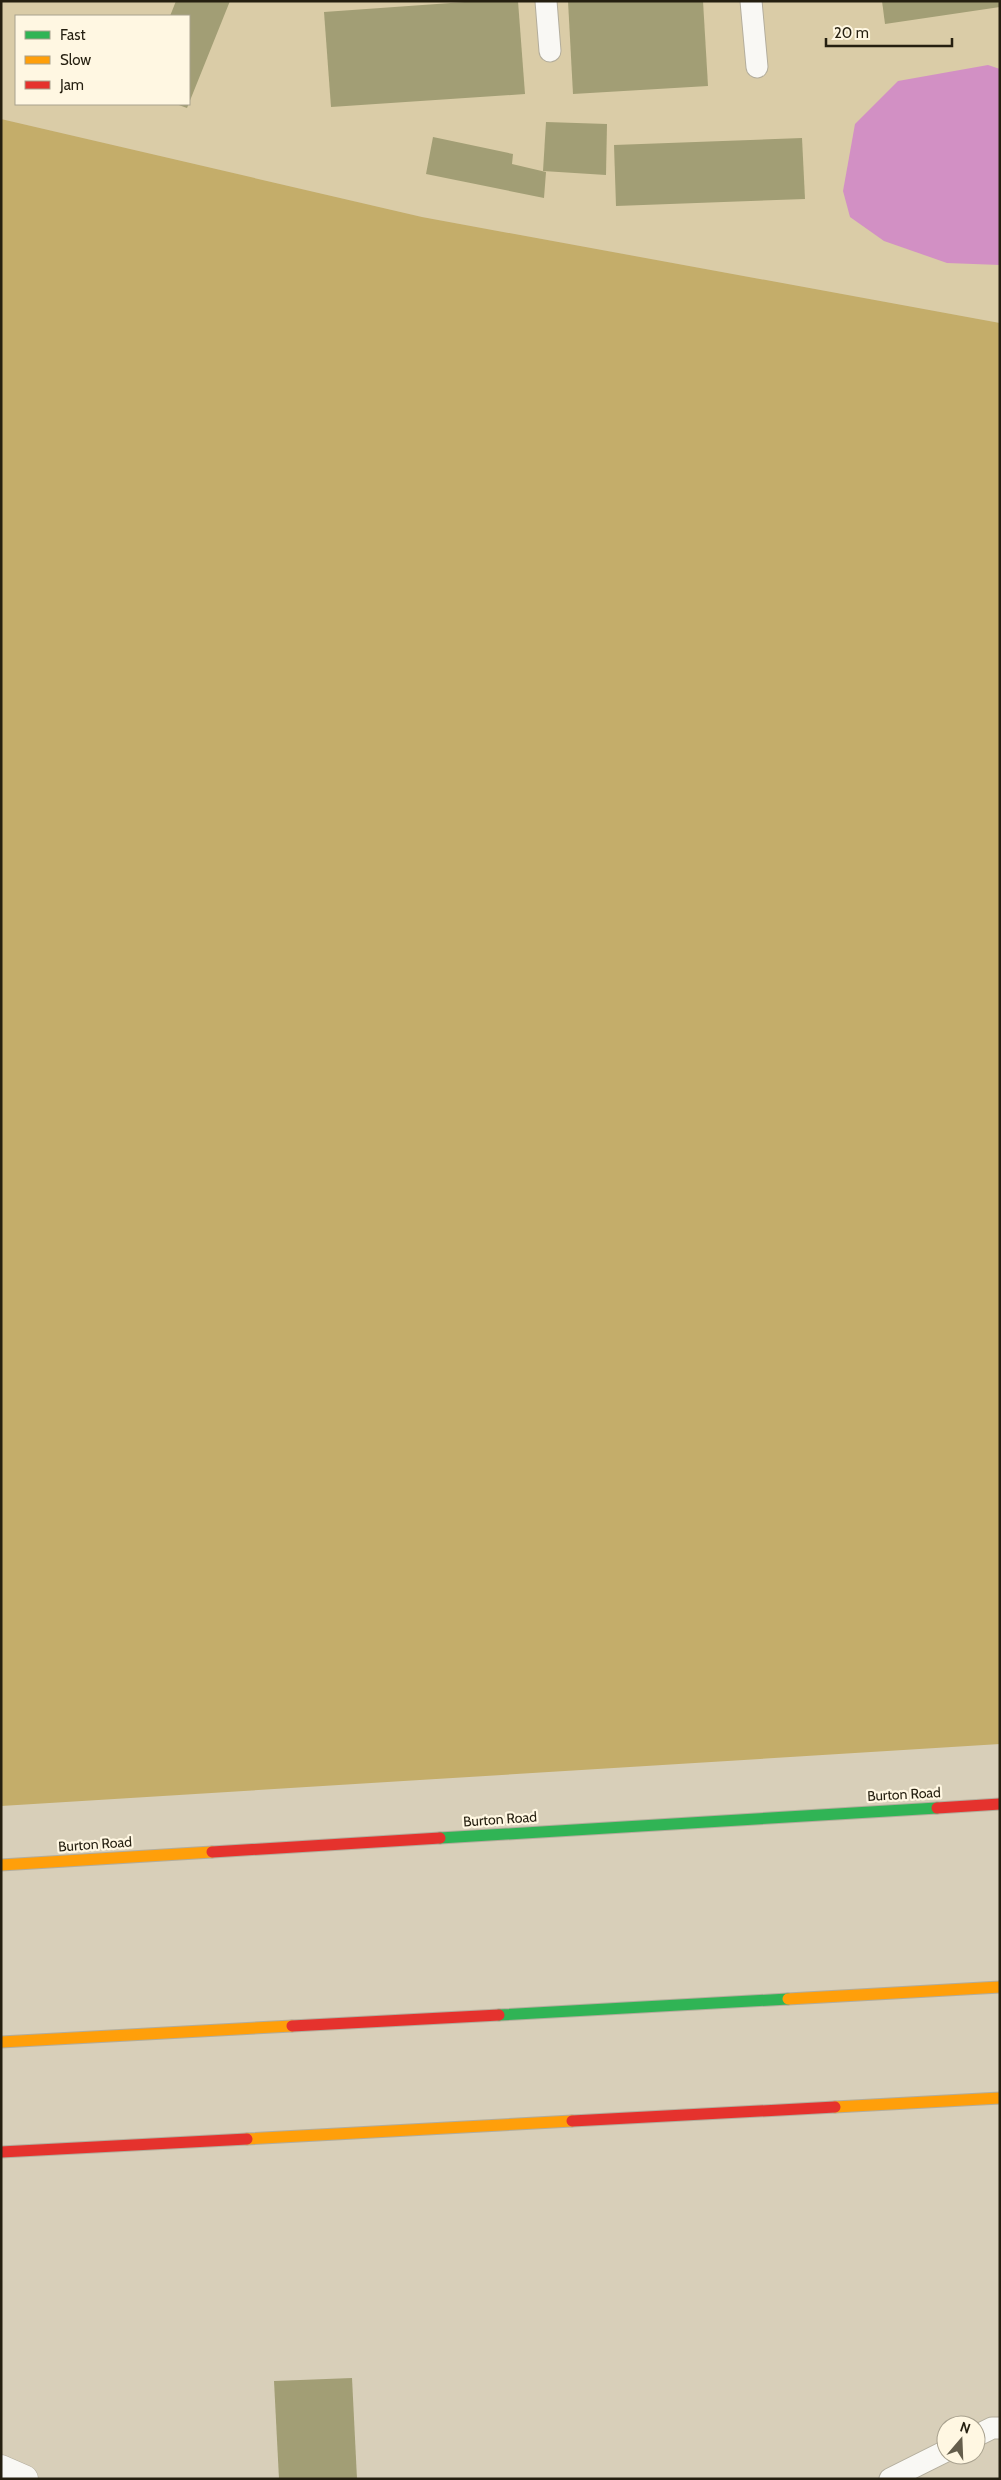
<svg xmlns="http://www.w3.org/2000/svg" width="1001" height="2480" font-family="Cabin,sans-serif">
  <rect width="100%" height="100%" fill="#d8cfb9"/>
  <!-- built -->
  <path fill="#dacca7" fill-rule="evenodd" d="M1 1H1000V323L422 217 1 119ZM16 16H189V104H16Z"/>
  <!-- forest -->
  <polygon fill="#c4ad6a" points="1,119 422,217 1000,323 1000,1744 1,1806"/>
  <!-- water -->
  <polygon fill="#d290c4" points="988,65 1000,69 1000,265 947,263 884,241 850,217 843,191 855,124 898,81"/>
  <!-- building -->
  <g fill="#a29e75">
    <polygon points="176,1 230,1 187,108 176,104 189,104 189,16 170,16"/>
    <polygon points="479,1 518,1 525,94 331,107 324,12"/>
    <polygon points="568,1 703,1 708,86 573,94"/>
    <polygon points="882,1 1000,1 1000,7 885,24"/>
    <polygon points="546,122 607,124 606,175 543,171"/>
    <polygon points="433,137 513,154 512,164 546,172 544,198 426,174"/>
    <polygon points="802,138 805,199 616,206 614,145"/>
    <polygon points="352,2378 357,2479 279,2479 274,2381"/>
  </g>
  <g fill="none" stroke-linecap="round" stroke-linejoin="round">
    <!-- lane casing -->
    <g stroke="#b3ad9c" stroke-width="23">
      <g id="lane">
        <polyline points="546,1 550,51"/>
        <polyline points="751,1 757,67"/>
        <polyline points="976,2436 992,2428 1000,2428"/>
        <polyline points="890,2479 946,2451"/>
      </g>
    </g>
    <!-- street casing -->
    <g stroke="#b3ad9c" stroke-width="29">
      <polyline id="street" points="1,2469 24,2479"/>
    </g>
    <!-- fast casing -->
    <g stroke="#b3ad9c" stroke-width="13">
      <g id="fast">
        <polyline points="440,1838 937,1808"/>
        <polyline points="499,2015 788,1999"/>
      </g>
    </g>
    <!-- slow casing -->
    <g stroke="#b3ad9c" stroke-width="13">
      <g id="slow">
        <polyline points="1,1865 212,1852"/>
        <polyline points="788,1999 1000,1987"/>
        <polyline points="1,2042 292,2026"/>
        <polyline points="835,2107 1000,2098"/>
        <polyline points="247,2139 572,2121"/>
      </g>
    </g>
    <!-- jam casing -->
    <g stroke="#b3ad9c" stroke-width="13">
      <g id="jam">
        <polyline points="937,1808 1000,1804"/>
        <polyline points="212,1852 440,1838"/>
        <polyline points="292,2026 499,2015"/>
        <polyline points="572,2121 835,2107"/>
        <polyline points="1,2152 247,2139"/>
      </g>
    </g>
    <!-- lane -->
    <use href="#lane" stroke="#f9f8f4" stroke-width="21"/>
    <!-- street -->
    <use href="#street" stroke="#f9f8f4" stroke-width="28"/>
    <!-- fast -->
    <use href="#fast" stroke="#30b455" stroke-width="11"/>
    <!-- slow -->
    <use href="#slow" stroke="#ff9f0a" stroke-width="11"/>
    <!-- jam -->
    <use href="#jam" stroke="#e5322d" stroke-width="11"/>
  </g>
  <g text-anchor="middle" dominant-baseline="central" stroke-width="4.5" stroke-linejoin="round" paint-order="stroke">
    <!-- street labels -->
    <g font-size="14" fill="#251f10" stroke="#fff7e2">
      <text transform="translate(904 1794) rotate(-3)">Burton Road</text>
      <text transform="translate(500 1819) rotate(-4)">Burton Road</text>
      <text transform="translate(95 1844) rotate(-4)">Burton Road</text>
    </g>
  </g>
  <!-- border -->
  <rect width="1001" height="2480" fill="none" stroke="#251f10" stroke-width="5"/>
  <!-- legend -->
  <rect x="15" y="15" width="175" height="90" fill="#fff7e2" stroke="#a8a18e"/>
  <rect x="25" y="31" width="25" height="8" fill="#30b455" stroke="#a8a18e"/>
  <text x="60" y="40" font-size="15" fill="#251f10">Fast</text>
  <rect x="25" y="56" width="25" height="8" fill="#ff9f0a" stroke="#a8a18e"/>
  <text x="60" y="65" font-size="15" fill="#251f10">Slow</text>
  <rect x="25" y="81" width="25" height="8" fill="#e5322d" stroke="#a8a18e"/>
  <text x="60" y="90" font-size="15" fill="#251f10">Jam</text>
  <!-- north arrow -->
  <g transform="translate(961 2440) rotate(19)"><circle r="24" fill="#fff7e2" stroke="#a8a18e"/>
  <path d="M0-4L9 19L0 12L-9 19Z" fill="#645d4b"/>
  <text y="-8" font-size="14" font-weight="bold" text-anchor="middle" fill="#251f10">N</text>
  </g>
  <!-- scale -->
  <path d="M826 38v8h126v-8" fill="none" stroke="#251f10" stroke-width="2.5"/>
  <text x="834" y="38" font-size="15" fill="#251f10" stroke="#fff7e2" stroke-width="4" paint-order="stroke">20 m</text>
</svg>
